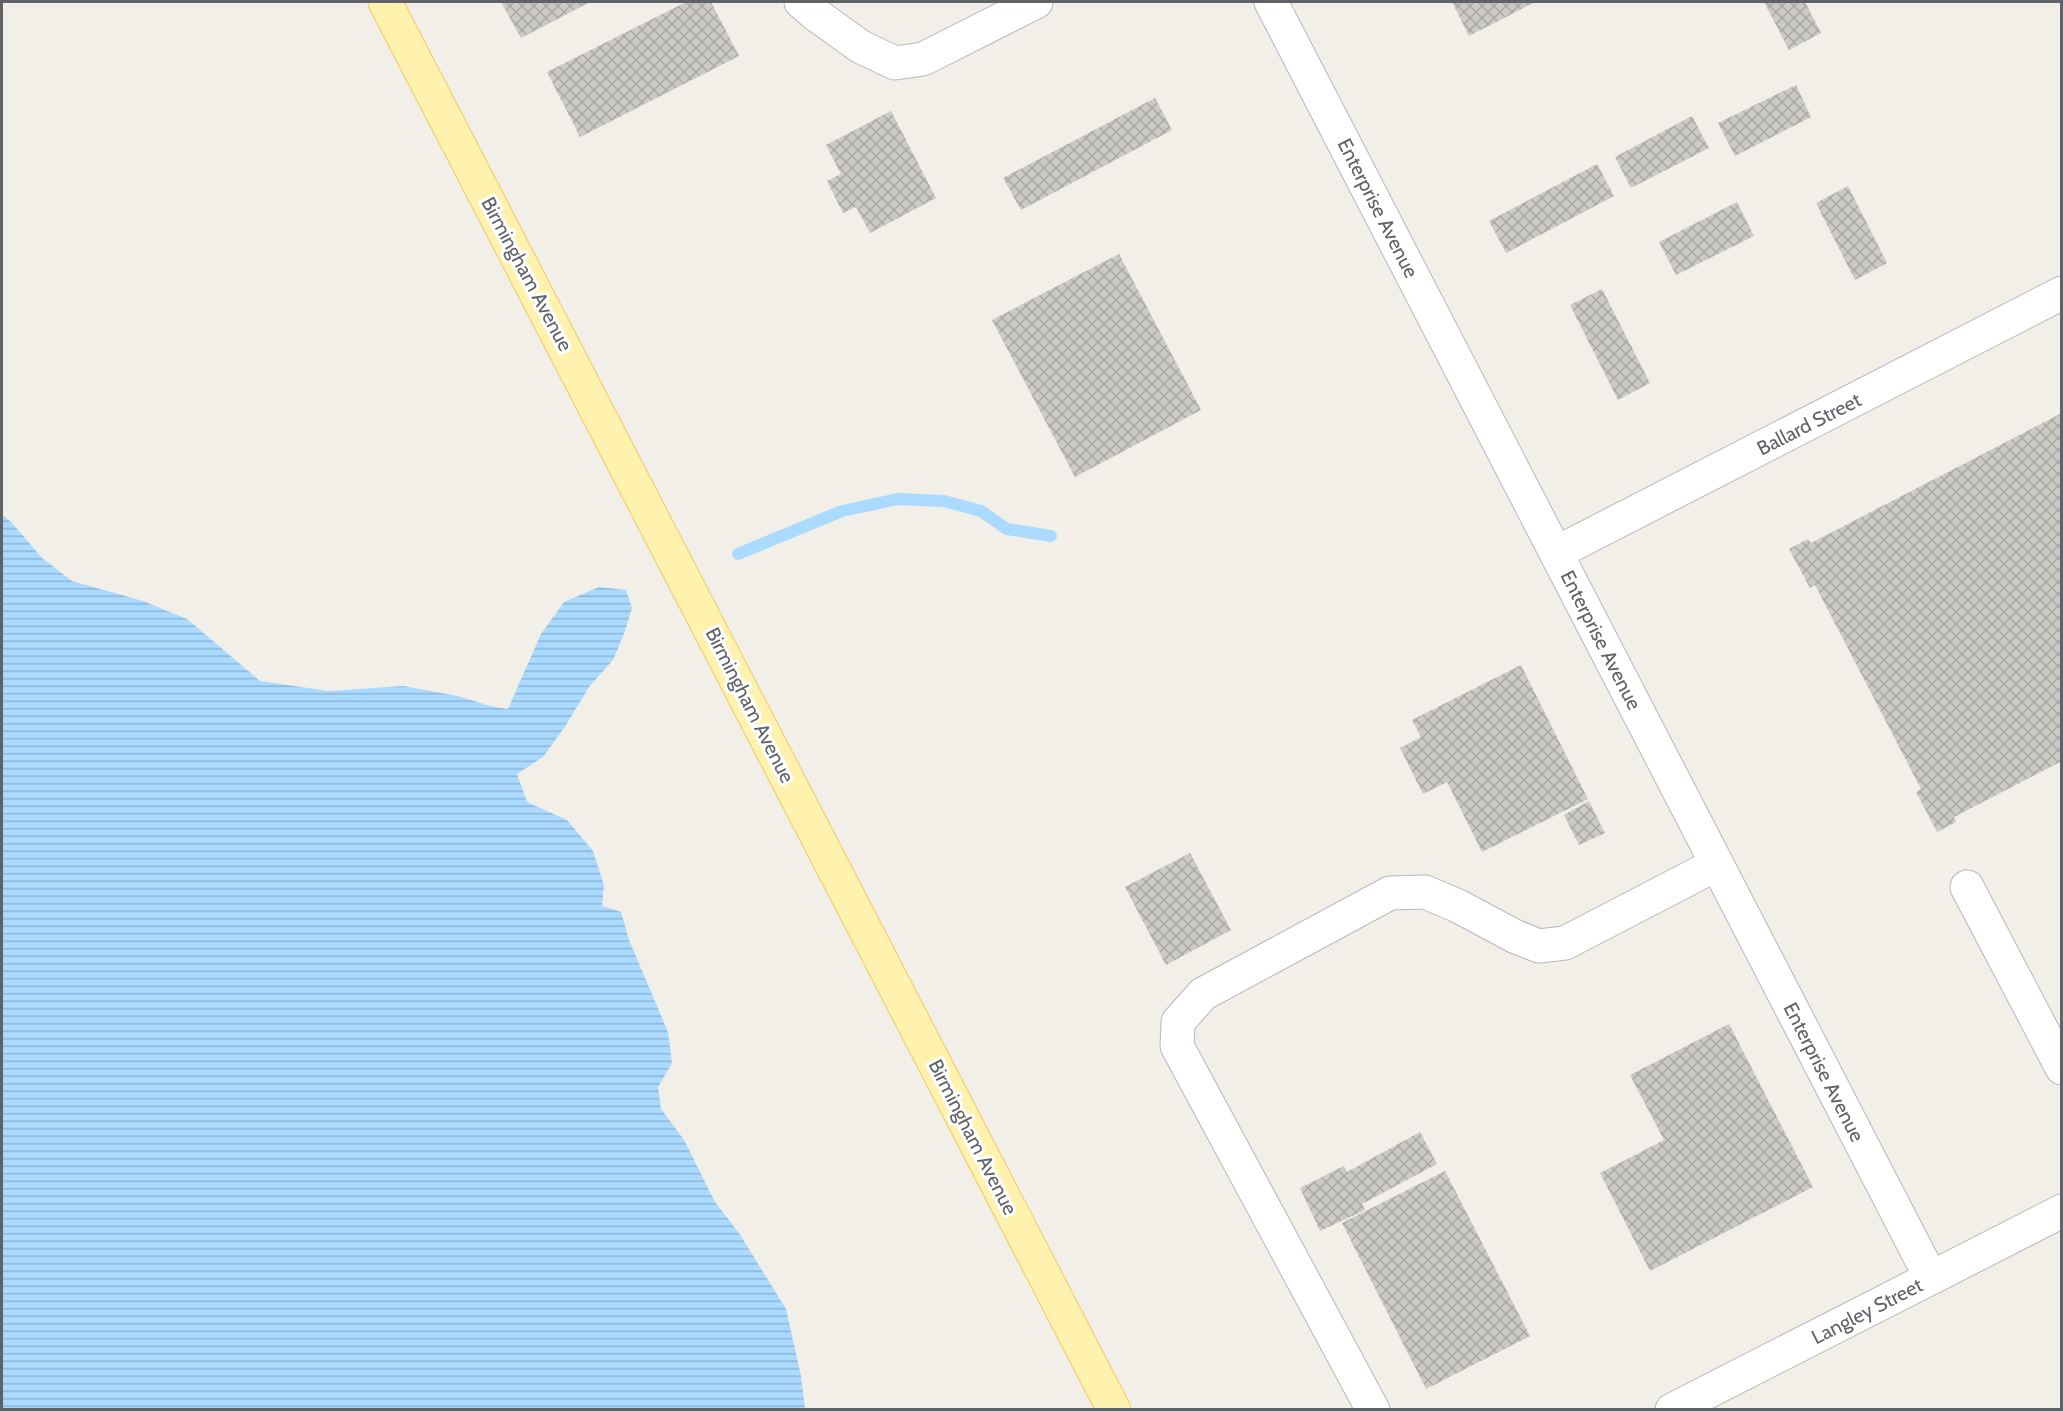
<svg xmlns="http://www.w3.org/2000/svg" width="2063" height="1411" font-family="Cabin,sans-serif">
  <defs>
    <pattern id="water-rules" width="6" height="5" patternUnits="userSpaceOnUse" patternTransform="scale(1.5)"><rect width="6" height="5" fill="#aadaff"/><path d="M0 2.5h6" fill="none" stroke="#8eb4d2"/></pattern>
    <pattern id="building-cross-hatch" width="8" height="8" patternUnits="userSpaceOnUse" patternTransform="scale(1.5)"><rect width="8" height="8" fill="#cccac5"/><path d="M0 0l8 8M0 8l8-8" fill="none" stroke="#a9a8a4"/></pattern>
  </defs>
  <rect width="100%" height="100%" fill="#f1efe8"/>
  <!-- water -->
  <polygon fill="url(#water-rules)" points="2,514 12,523 42,558 72,581 143,601 187,619 260,681 329,691 403,686 458,696 490,706 508,709 541,634 564,602 599,587 626,590 632,608 625,631 613,660 589,687 566,725 543,757 517,774 527,802 567,820 593,851 604,885 602,906 621,912 629,940 668,1032 672,1063 658,1087 661,1109 684,1140 715,1202 739,1233 786,1309 801,1376 805,1409 2,1409"/>
  <g fill="none" stroke-linecap="round" stroke-linejoin="round">
    <!-- stream -->
    <polyline stroke="#aadaff" stroke-width="12" points="738,554 842,511 898,499 944,501 981,511 1007,529 1051,536"/>
  </g>
  <!-- building -->
  <g fill="url(#building-cross-hatch)">
    <polygon points="501,2 590,2 521,38"/>
    <polygon points="686,2 711,2 739,56 580,137 547,72"/>
    <polygon points="1452,2 1535,2 1469,36"/>
    <polygon points="1764,2 1805,2 1821,33 1789,50"/>
    <polygon points="1796,85 1811,117 1735,156 1718,123"/>
    <polygon points="1155,98 1172,130 1021,210 1003,178"/>
    <polygon points="891,111 936,198 870,233 856,207 843,213 827,181 841,174 826,145"/>
    <polygon points="1692,116 1709,148 1631,188 1615,157"/>
    <polygon points="1597,164 1614,196 1506,253 1489,221"/>
    <polygon points="1848,186 1887,263 1855,280 1816,203"/>
    <polygon points="1737,202 1754,236 1676,275 1659,242"/>
    <polygon points="1119,254 1201,410 1075,477 992,320"/>
    <polygon points="1602,289 1650,383 1618,400 1570,305"/>
    <polygon points="2062,413 2062,761 1954,817 1956,822 1937,832 1916,792 1921,789 1815,585 1810,588 1789,549 1808,539 1811,543"/>
    <polygon points="1521,665 1588,799 1482,852 1447,782 1423,794 1400,748 1421,737 1412,720"/>
    <polygon points="1589,801 1605,833 1579,845 1564,815"/>
    <polygon points="1190,853 1231,930 1166,965 1125,887"/>
    <polygon points="1729,1024 1813,1187 1650,1271 1600,1173 1664,1140 1630,1075"/>
    <polygon points="1420,1132 1437,1164 1362,1204 1365,1210 1320,1231 1300,1188 1344,1166 1347,1172"/>
    <polygon points="1445,1171 1530,1336 1426,1389 1342,1223"/>
  </g>
  <g fill="none" stroke-linecap="round" stroke-linejoin="round">
    <!-- minor casing -->
    <g stroke="#b5b8bc" stroke-width="35">
      <g id="minor">
        <polyline points="801,2 815,14 861,47 895,63 923,59 1036,2"/>
        <polyline points="1271,2 1931,1278"/>
        <polyline points="1556,553 2062,293"/>
        <polyline points="1967,887 2062,1068"/>
        <polyline points="1373,1410 1177,1046 1178,1022 1203,994 1390,893 1425,892 1458,906 1516,937 1539,946 1565,943 1717,864"/>
        <polyline points="1672,1410 2062,1211"/>
      </g>
    </g>
    <!-- major casing -->
    <g stroke="#f2c960" stroke-width="35">
      <polyline id="major" points="385,2 1114,1410"/>
    </g>
    <!-- minor -->
    <use href="#minor" stroke="#fff" stroke-width="33"/>
    <!-- major -->
    <use href="#major" stroke="#fff2af" stroke-width="33"/>
  </g>
  <g text-anchor="middle" dominant-baseline="central" stroke-width="6" stroke-linejoin="round" paint-order="stroke">
    <!-- street labels -->
    <g font-size="20" fill="#5f6368" stroke="#fff">
      <text transform="translate(1378 208) rotate(63)">Enterprise Avenue</text>
      <text transform="translate(527 274) rotate(62)">Birmingham Avenue</text>
      <text transform="translate(1809 424) rotate(-27)">Ballard Street</text>
      <text transform="translate(1601 640) rotate(63)">Enterprise Avenue</text>
      <text transform="translate(750 705) rotate(63)">Birmingham Avenue</text>
      <text transform="translate(1824 1072) rotate(63)">Enterprise Avenue</text>
      <text transform="translate(973 1137) rotate(63)">Birmingham Avenue</text>
      <text transform="translate(1867 1311) rotate(-27)">Langley Street</text>
    </g>
  </g>
  <!-- border -->
  <rect width="2063" height="1411" fill="none" stroke="#5f6368" stroke-width="6"/>
</svg>
